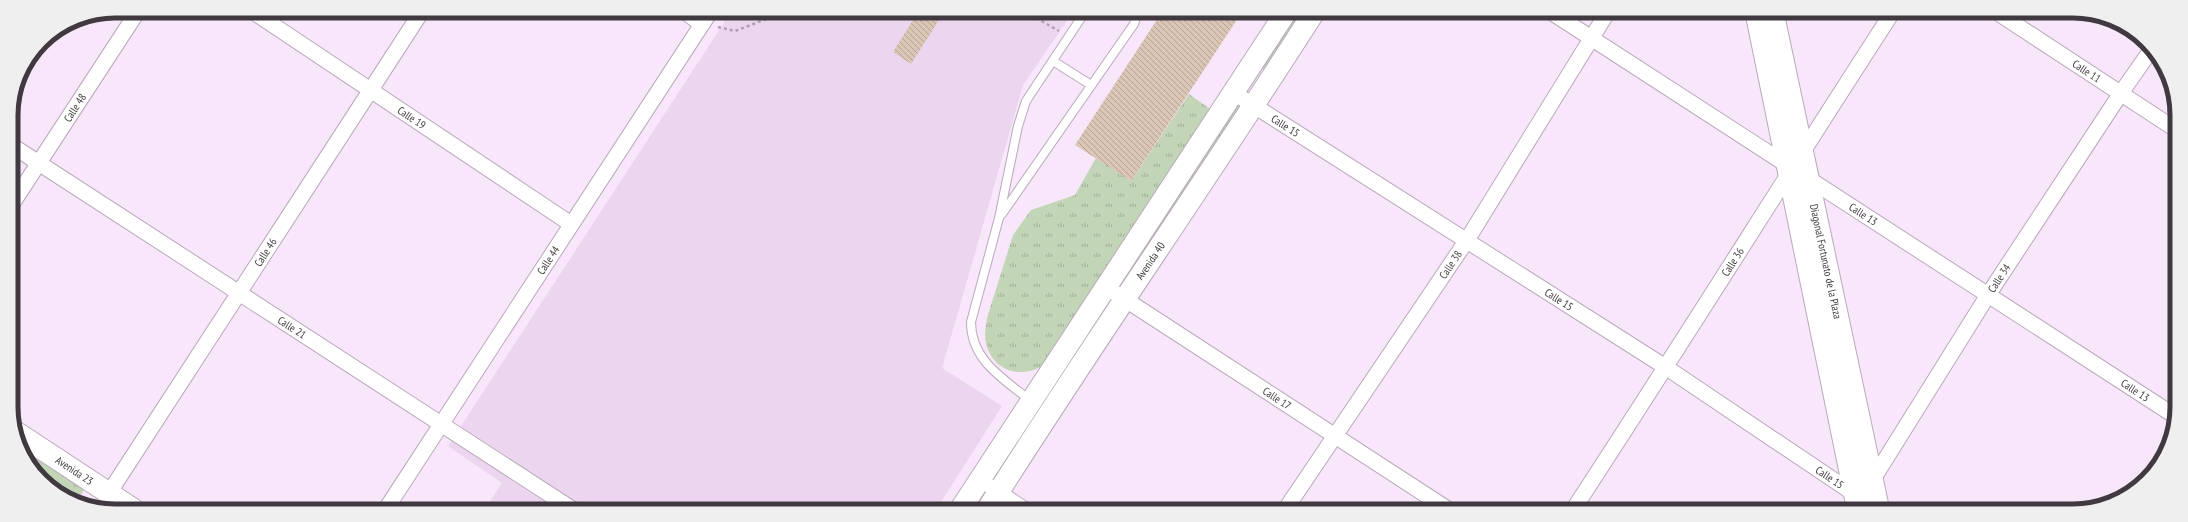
<svg xmlns="http://www.w3.org/2000/svg" width="2188" height="522" font-family="'PT Sans Narrow',sans-serif">
  <defs>
    <pattern id="grass-tufts" width="24" height="20" patternUnits="userSpaceOnUse"><rect width="24" height="20" fill="#c3d5b7"/><path d="M3 7l-1-3M5 7V3M7 7l1-3M15 17l-1-3M17 17v-4M19 17l1-3" fill="none" stroke="#a0ae96"/></pattern>
    <pattern id="building-back-hatch" width="6" height="6" patternUnits="userSpaceOnUse"><rect width="6" height="6" fill="#dbc6b6"/><path d="M-1 5l2 2M0 0l6 6M5-1l2 2" fill="none" stroke="#b3a295"/></pattern>
  </defs>
  <rect width="100%" height="100%" fill="#f8e6fa"/>
  <!-- built -->
  <polygon fill="#ecd5ee" points="731,12 1073,12 1023,85 942,368 1002,406 936,510 485,509 502,483 448,446"/>
  <!-- grass -->
  <g fill="url(#grass-tufts)">
    <polygon points="1298,12 1303,12 1264,70 1262,67"/>
    <path d="M1189 94 1213 111 1047 363C1024 380 993 373 986 343 984 335 986 326 987 318L1013 235 1031 210 1075 195 1096 158 1131 181Z"/>
    <polygon points="1238,105 1241,106 1134,269 1132,266"/>
    <path d="M21 443 84 488C83 494 80 498 73 498L40 477Z"/>
  </g>
  <!-- building -->
  <g fill="url(#building-back-hatch)">
    <polygon points="918,12 944,12 911,64 893,52"/>
    <polygon points="1162,12 1242,12 1131,181 1075,145"/>
  </g>
  <g fill="none" stroke-linecap="round" stroke-linejoin="round">
    <!-- lane casing -->
    <g stroke="#b9a9bb" stroke-width="10">
      <g id="lane">
        <polyline points="1053,61 1091,85"/>
        <polyline points="1002,214 1134,24 1138,12"/>
        <path d="M1031 401C1004 379 971 361 971 322L999 218 1018 126 1026 101 1085 12"/>
      </g>
    </g>
    <!-- street casing -->
    <g stroke="#b9a9bb" stroke-width="17">
      <g id="street">
        <path id="s1" d="M252 11 571 224"/>
        <polyline points="685,12 702,24"/>
        <path id="s2" d="M1551 12 2175 416"/>
        <path id="s3" d="M1998 13 2175 129"/>
        <path id="s4" d="M1234 93 1667 368 1859 497"/>
        <path id="s5" d="M11 145 572 509"/>
        <path id="s6" d="M12 204 138 11"/>
        <path id="s7" d="M1106 287 1449 510"/>
        <path id="s8" d="M1870 484 1988 295 2121 93 2151 50"/>
        <polyline points="991,487 1025,510"/>
        <path id="s9" d="M109 493 422 11"/>
        <path id="s10" d="M386 509 710 12"/>
        <path id="s11" d="M1285 510 1467 240 1607 13"/>
        <path id="s12" d="M1573 510C1681 345 1785 178 1892 13"/>
      </g>
    </g>
    <!-- secondary casing -->
    <g stroke="#b9a9bb" stroke-width="23">
      <g id="secondary">
        <polyline points="1756,13 1858,511"/>
        <path id="s13" d="M1773 13 1879 511"/>
        <path id="s14" d="M16 432 133 509"/>
        <polyline points="960,510 1286,12"/>
        <path id="s15" d="M987 510C1093 342 1207 180 1314 12"/>
      </g>
    </g>
    <!-- path -->
    <g stroke="#aea0af" stroke-width="2.5" stroke-dasharray="3 3" stroke-linecap="butt">
      <polyline points="1026,12 1059,31"/>
      <polyline points="718,27 735,31 784,12"/>
    </g>
    <!-- lane -->
    <use href="#lane" stroke="#fff" stroke-width="8"/>
    <!-- street -->
    <use href="#street" stroke="#fff" stroke-width="15"/>
    <!-- secondary -->
    <use href="#secondary" stroke="#fff" stroke-width="21"/>
  </g>
  <g text-anchor="middle" dominant-baseline="central" stroke-width="4" stroke-linejoin="round" paint-order="stroke">
    <!-- street labels -->
    <g font-size="11" fill="#403940" stroke="#fff">
      <text stroke="none"><textPath href="#s3" startOffset="106">Calle 11</textPath></text>
      <text stroke="none"><textPath href="#s6" startOffset="115">Calle 48</textPath></text>
      <text stroke="none"><textPath href="#s1" startOffset="192">Calle 19</textPath></text>
      <text stroke="none"><textPath href="#s4" startOffset="61">Calle 15</textPath></text>
      <text stroke="none"><textPath href="#s2" startOffset="372">Calle 13</textPath></text>
      <text stroke="none"><textPath href="#s9" startOffset="287">Calle 46</textPath></text>
      <text stroke="none"><textPath href="#s10" startOffset="297">Calle 44</textPath></text>
      <text stroke="none"><textPath href="#s15" startOffset="298">Avenida 40</textPath></text>
      <text stroke="none"><textPath href="#s12" startOffset="295">Calle 36</textPath></text>
      <text stroke="none"><textPath href="#s13" startOffset="254">Diagonal Fortunato de la Plaza</textPath></text>
      <text stroke="none"><textPath href="#s11" startOffset="296">Calle 38</textPath></text>
      <text stroke="none"><textPath href="#s8" startOffset="243">Calle 34</textPath></text>
      <text stroke="none"><textPath href="#s4" startOffset="385">Calle 15</textPath></text>
      <text stroke="none"><textPath href="#s5" startOffset="335">Calle 21</textPath></text>
      <text stroke="none"><textPath href="#s2" startOffset="696">Calle 13</textPath></text>
      <text stroke="none"><textPath href="#s7" startOffset="204">Calle 17</textPath></text>
      <text stroke="none"><textPath href="#s14" startOffset="70">Avenida 23</textPath></text>
      <text stroke="none"><textPath href="#s4" startOffset="709">Calle 15</textPath></text>
    </g>
  </g>
  <!-- crop -->
  <path d="M0 0H2188V522H0ZM115 18H2073A97 97 0 0 1 2170 115V407A97 97 0 0 1 2073 504H115A97 97 0 0 1 18 407V115A97 97 0 0 1 115 18Z" fill="#f0eff0" fill-rule="evenodd"/>
  <path fill="none" stroke="#403940" stroke-width="5" d="M115 18H2073A97 97 0 0 1 2170 115V407A97 97 0 0 1 2073 504H115A97 97 0 0 1 18 407V115A97 97 0 0 1 115 18Z"/>
</svg>
